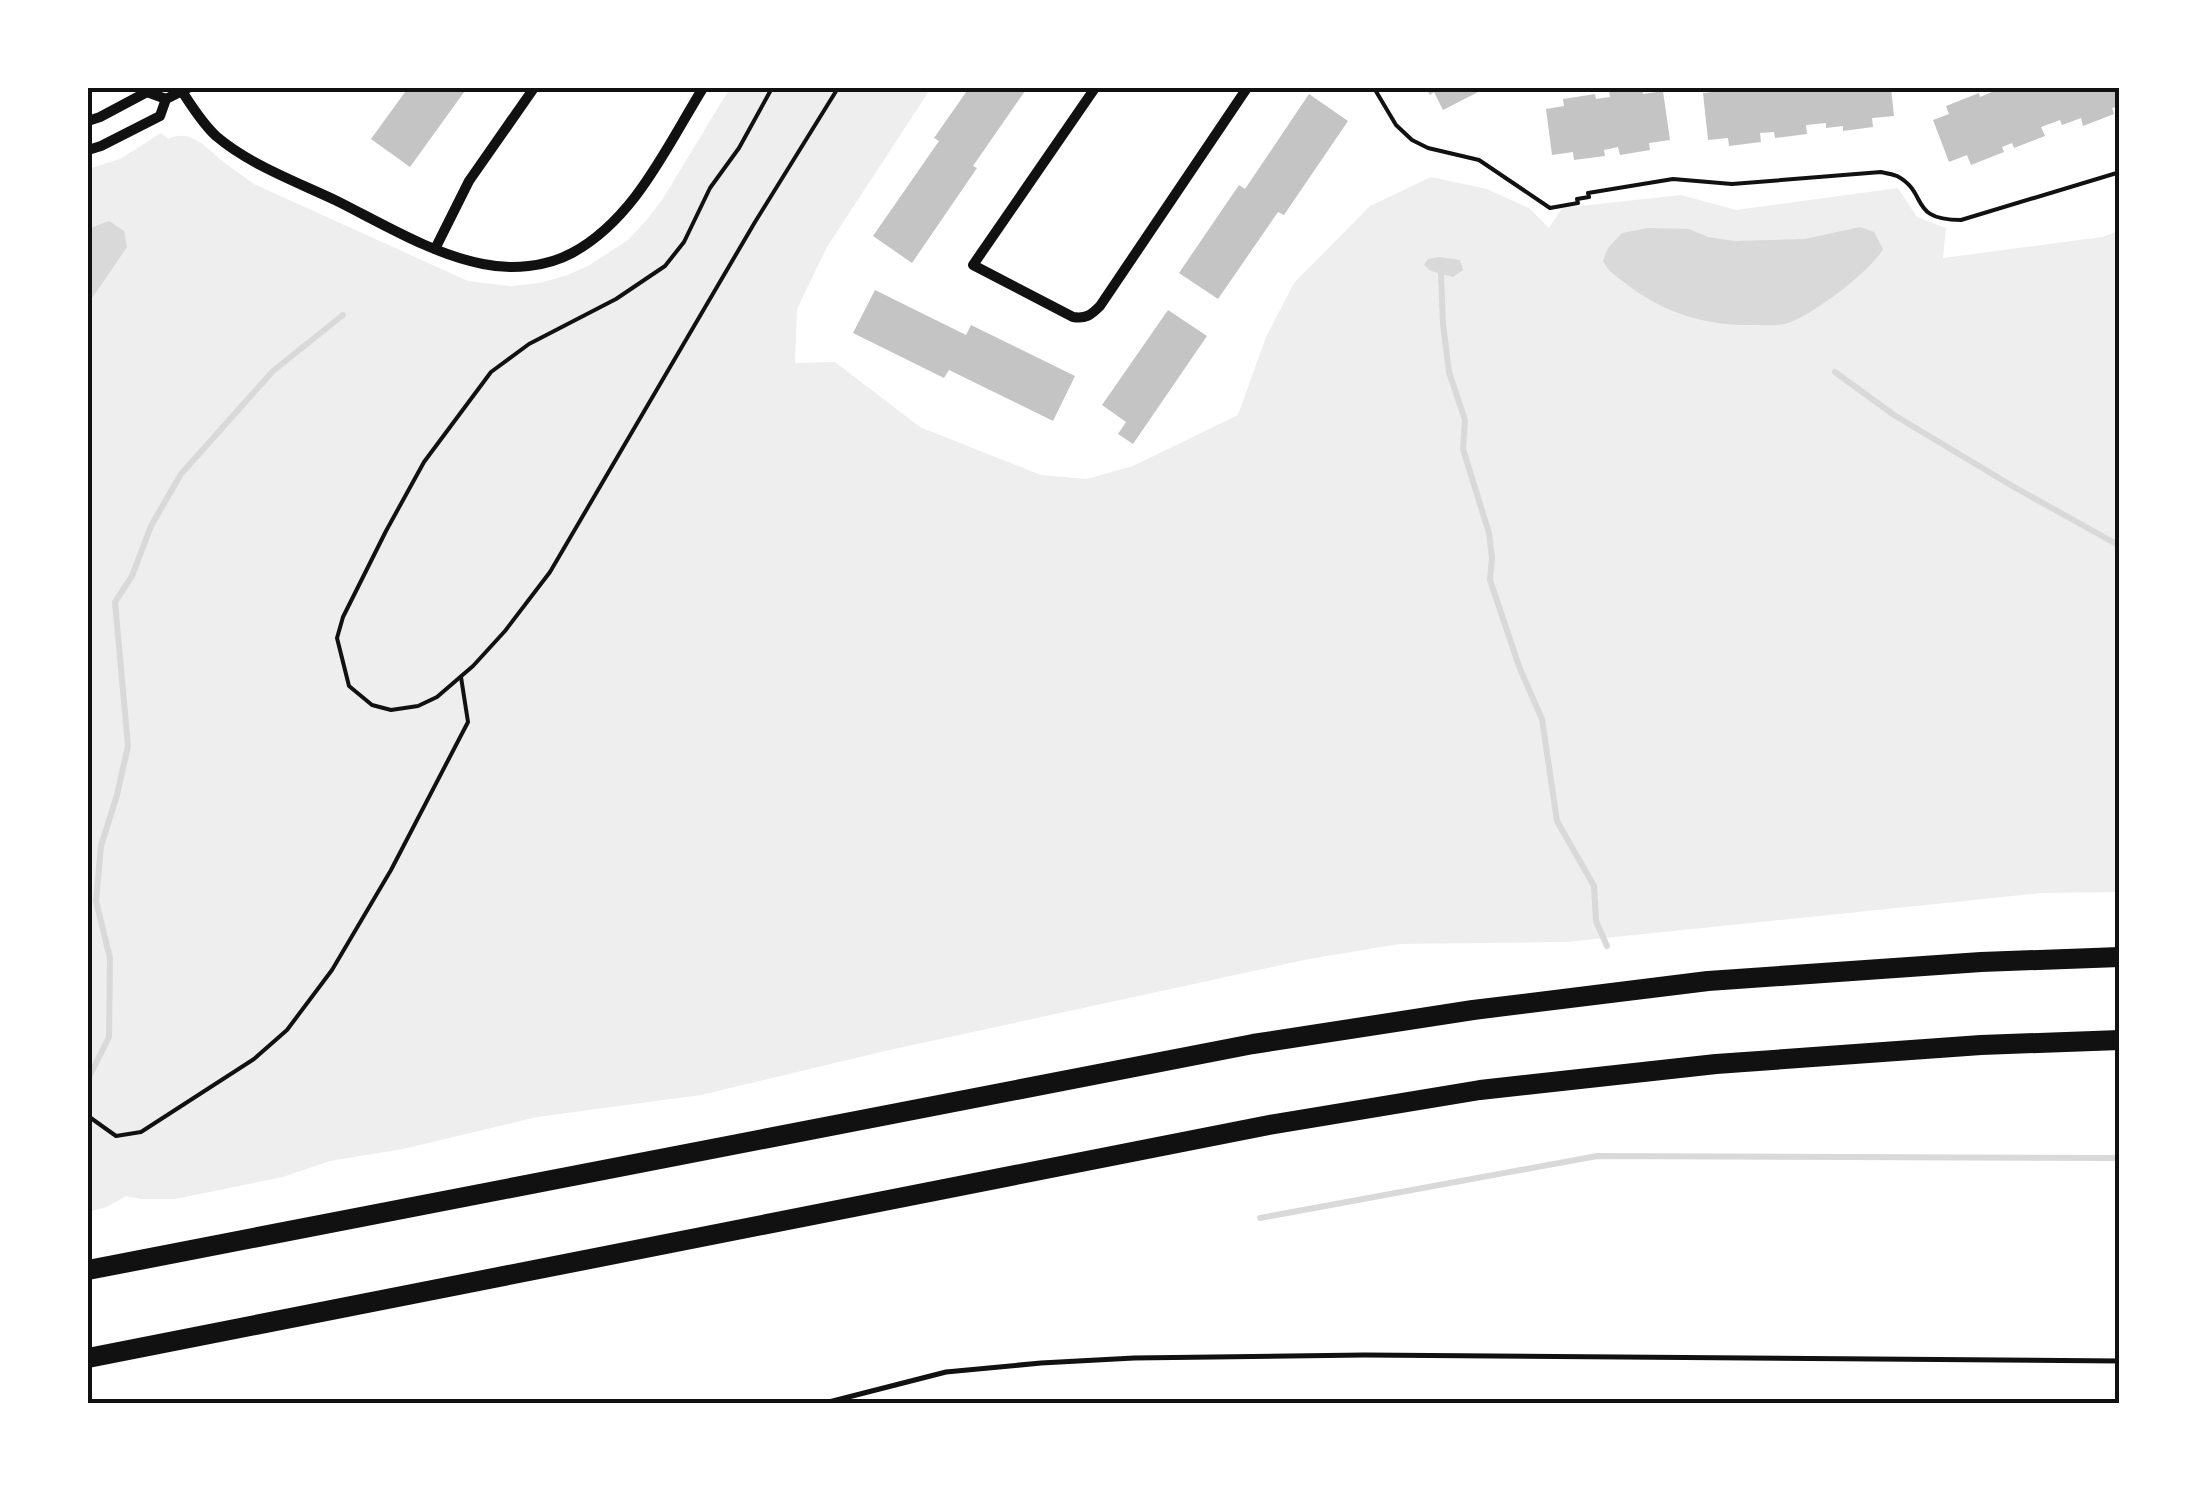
<svg xmlns="http://www.w3.org/2000/svg" width="2207" height="1491" font-family="Rubik,sans-serif">
  <rect width="100%" height="100%" fill="#fff"/>
  <!-- green -->
  <path fill="#eee" d="M730 88H931L827 247 797 309 795 363 835 362 920 427 1041 475 1087 479 1133 466 1238 415 1266 337 1294 283 1370 206 1431 177 1487 189 1529 208 1549 228 1562 208 1681 195 1736 210 1898 188 1917 217 1946 228 1943 258 2102 237 2119 231V892L2042 893 1566 942 1399 944 1309 959 885 1051 701 1095 537 1117 403 1149 330 1161 283 1177 175 1199H141L126 1196 107 1207 88 1212V169L120 159 161 133 168 139C192 127 209 151 226 164 235 171 245 177 254 184L468 281 511 286 539 283 565 276 588 266 628 240 645 222 662 200Z"/>
  <!-- water -->
  <g fill="#d9d9d9">
    <polygon points="109,221 124,231 127,247 88,304 88,229"/>
    <path d="M1860 227 1874 232 1883 249C1871 271 1809 318 1785 324 1776 326 1764 325 1754 325 1705 326 1663 313 1625 283 1616 276 1608 271 1603 261L1608 248 1622 233 1648 228 1689 229 1708 237 1734 241 1805 239Z"/>
    <polygon points="1439,257 1460,260 1463,270 1453,277 1431,271 1424,265 1428,259"/>
  </g>
  <g fill="none" stroke-linecap="round" stroke-linejoin="round">
    <!-- stream -->
    <g stroke="#d9d9d9" stroke-width="6">
      <polyline points="1441,274 1443,324 1449,372 1465,420 1463,449 1489,533 1492,558 1490,580 1520,669 1542,719 1557,821 1594,886 1596,921 1607,946"/>
      <polyline points="1835,372 1894,415 2014,487 2120,546"/>
      <polyline points="88,1079 109,1037 110,958 96,901 101,846 117,795 128,746 115,602 132,576 151,526 181,474 273,371 343,315"/>
      <polyline points="1260,1218 1597,1156 2120,1158"/>
    </g>
  </g>
  <!-- building -->
  <g fill="#c4c4c4">
    <polygon points="408,88 467,88 410,167 371,139"/>
    <polygon points="969,88 1027,88 973,166 977,168 912,263 873,236 939,141 934,138"/>
    <polygon points="1426,88 1486,88 1443,110 1434,92 1430,95"/>
    <polygon points="1635,88 1642,88 1643,94 1663,91 1670,140 1649,143 1650,150 1620,155 1618,147 1604,150 1605,156 1574,160 1573,152 1552,155 1546,109 1564,106 1563,99 1595,94 1596,99 1610,97 1609,91"/>
    <polygon points="1722,88 1891,88 1894,116 1872,118 1873,127 1843,131 1843,126 1826,128 1826,123 1806,125 1807,134 1775,138 1774,132 1760,133 1761,142 1729,146 1728,138 1708,140 1703,93 1722,91"/>
    <polygon points="1991,88 2120,88 2120,106 2112,108 2114,114 2083,126 2081,118 2062,125 2060,120 2041,127 2045,136 2014,148 2012,143 2002,147 2004,152 1971,165 1967,155 1949,162 1933,120 1949,114 1946,106 1979,93 1980,97 1992,92"/>
    <polygon points="1309,94 1348,121 1284,215 1278,212 1218,299 1179,273 1239,185 1245,189"/>
    <polygon points="875,290 966,335 971,325 1075,376 1053,421 949,370 944,378 853,333"/>
    <polygon points="1168,310 1207,336 1133,444 1118,434 1126,422 1102,405"/>
  </g>
  <g fill="none" stroke-linecap="round" stroke-linejoin="round">
    <!-- path -->
    <g stroke="#111" stroke-width="4">
      <polyline points="772,88 739,148 710,188 684,242 665,266 616,299 529,344 491,372 424,462 386,531 343,617 337,638 349,686 372,705 391,710 418,706 437,697 473,666 505,631 550,572 755,222 838,88"/>
      <path d="M1374 88 1396 125 1412 140 1428 148 1479 160 1550 208 1578 203 1577 199 1589 197 1588 193 1673 179 1732 184 1881 172C1886 173 1892 174 1897 176 1929 193 1908 220 1961 220L2120 172"/>
      <polyline points="88,1116 116,1136 141,1132 254,1059 287,1030 332,970 391,870 468,722 461,677"/>
    </g>
    <!-- service -->
    <polyline stroke="#111" stroke-width="5" points="821,1404 946,1372 1041,1363 1134,1358 1365,1355 2120,1361"/>
    <!-- minor -->
    <g stroke="#111" stroke-width="10">
      <path d="M180 88C190 104 202 123 216 136 250 165 297 182 337 201 383 224 432 254 483 264 512 270 546 267 572 253 635 219 667 146 703 88"/>
      <path d="M1095 88 973 265 1073 317C1086 319 1091 315 1100 306L1247 88"/>
      <polyline points="88,121 100,117 147,92 166,99"/>
      <polyline points="88,150 101,146 160,116 166,99 188,88"/>
      <polyline points="435,249 469,181 534,88"/>
    </g>
    <!-- motorway -->
    <g stroke="#111" stroke-width="20">
      <polyline points="88,1270 1253,1044 1473,1010 1708,981 1981,962 2120,957"/>
      <polyline points="88,1358 1269,1125 1480,1090 1716,1064 1981,1045 2120,1040"/>
    </g>
  </g>
  <!-- border -->
  <rect width="2207" height="1491" fill="none" stroke="#ffffff" stroke-width="180"/>
  <rect x="90" y="90" width="2027" height="1311" fill="none" stroke="#111" stroke-width="4"/>
</svg>
